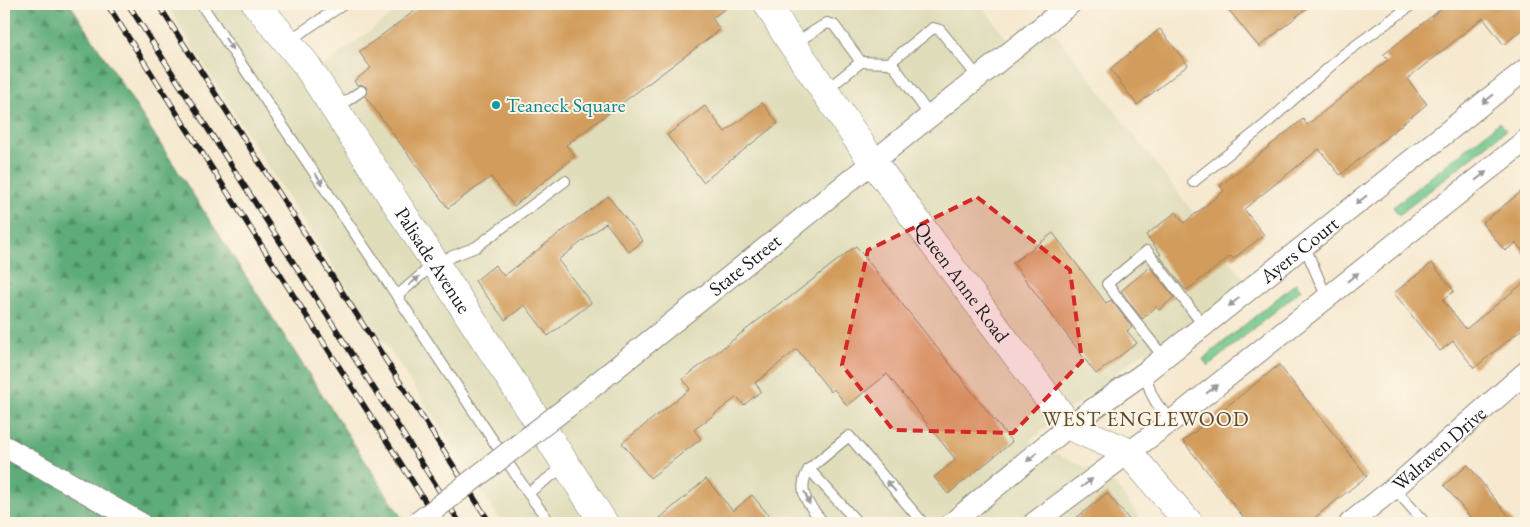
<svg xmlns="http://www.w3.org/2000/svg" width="1530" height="527" font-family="'EB Garamond',serif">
  <defs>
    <pattern id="grass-tufts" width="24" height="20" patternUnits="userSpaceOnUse" patternTransform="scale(1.25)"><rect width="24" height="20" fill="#72c88e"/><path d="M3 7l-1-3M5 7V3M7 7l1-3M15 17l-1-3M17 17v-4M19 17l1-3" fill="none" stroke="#62ab7a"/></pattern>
    <pattern id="forest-firs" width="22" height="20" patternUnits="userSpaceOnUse" patternTransform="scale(1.25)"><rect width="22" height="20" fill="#5dac79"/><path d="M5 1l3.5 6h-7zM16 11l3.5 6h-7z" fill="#4c8b62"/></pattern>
  </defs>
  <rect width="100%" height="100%" fill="#fcf5e5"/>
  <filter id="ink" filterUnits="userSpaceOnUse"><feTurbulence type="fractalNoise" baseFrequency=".02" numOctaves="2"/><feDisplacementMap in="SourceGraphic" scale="10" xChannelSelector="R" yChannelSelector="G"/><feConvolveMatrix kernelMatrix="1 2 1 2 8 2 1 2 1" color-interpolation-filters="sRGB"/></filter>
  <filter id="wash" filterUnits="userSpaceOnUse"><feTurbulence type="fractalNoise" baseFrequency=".0096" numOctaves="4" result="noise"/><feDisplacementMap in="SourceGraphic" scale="20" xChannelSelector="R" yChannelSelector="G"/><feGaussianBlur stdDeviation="1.12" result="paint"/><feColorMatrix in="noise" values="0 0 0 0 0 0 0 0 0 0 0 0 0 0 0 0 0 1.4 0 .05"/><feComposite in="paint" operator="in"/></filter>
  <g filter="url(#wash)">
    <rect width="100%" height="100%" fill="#f6e9d0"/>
    <!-- built -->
    <polygon fill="#e0ddbb" points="166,4 256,4 312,74 406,4 768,4 780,25 807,4 980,4 1015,48 1047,22 1251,288 1164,358 1148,351 1140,355 1029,441 1110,478 1144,523 502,523 462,459 288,198"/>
    <!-- grass -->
    <g fill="url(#grass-tufts)" stroke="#477255">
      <polygon points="1500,122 1506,130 1399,215 1393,207"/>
      <polygon points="1296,283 1301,290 1208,366 1203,359"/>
    </g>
    <!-- forest -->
    <polygon fill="url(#forest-firs)" stroke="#3c644a" points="4,4 70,4 405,523 4,523"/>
    <g id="blocks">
      <!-- building -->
      <g fill="#d29c5b">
        <polygon points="424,4 732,4 712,18 720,30 566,145 575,156 514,206 491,177 448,208 365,96 368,91 366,87 361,84 357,85 354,81 371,68 359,52"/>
        <polygon points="1224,4 1312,4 1259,47"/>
        <polygon points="1447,4 1526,4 1526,26 1504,45 1483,18 1407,79 1427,104 1340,175 1319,149 1244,209 1264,235 1233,259 1231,256 1187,290 1184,288 1159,255 1161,254 1146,235 1176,212 1184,223 1224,191 1220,186 1303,119 1307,125 1388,60 1383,55"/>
        <polygon points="1160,29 1188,65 1137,105 1110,69"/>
        <polygon points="762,103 778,123 703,182 667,135 705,106 725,132"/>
        <polygon points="1526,188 1526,256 1516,243 1505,251 1482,223"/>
        <polygon points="608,196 643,241 629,252 606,223 558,260 591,303 548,336 525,305 505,320 475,281 495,265 504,276"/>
        <polygon points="1053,233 1106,303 1111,300 1132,327 1127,331 1137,343 1096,374 1013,263"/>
        <polygon points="856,246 1012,442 948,494 934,477 956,460 887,374 847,406 834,389 831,392 797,349 755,383 761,391 744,405 737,397 694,430 701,439 650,478 622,443 690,389 683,379 784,300 785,301"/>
        <polygon points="1432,263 1454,291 1443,300 1466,329 1526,281 1526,326 1474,368 1453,341 1440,351 1394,293"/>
        <polygon points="1150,267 1174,297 1159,310 1156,307 1142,319 1121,291"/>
        <polygon points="1279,365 1367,476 1308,523 1248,523 1183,441"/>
        <polygon points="1468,465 1494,498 1514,523 1475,523 1444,485"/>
        <polygon points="706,479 733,511 752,495 775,523 654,523"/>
        <polygon points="1107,493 1132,523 1070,523"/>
      </g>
    </g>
  </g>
  <g filter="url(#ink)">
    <use href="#blocks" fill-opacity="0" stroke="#898276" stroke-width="1"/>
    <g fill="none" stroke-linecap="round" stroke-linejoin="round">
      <!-- lane casing -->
      <g stroke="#898276" stroke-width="12">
        <g id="lane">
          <polyline points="201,4 397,296 435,263 476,247 565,181"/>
          <polyline points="288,41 344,4"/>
          <polyline points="795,43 827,23 834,25 861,62"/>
          <polyline points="889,63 933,28 940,30 978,77"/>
          <polyline points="825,91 861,62 889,63 894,66 930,116"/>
          <polyline points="335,109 361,91"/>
          <polyline points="1193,182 1266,124 1344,54 1413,4"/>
          <polyline points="1304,245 1327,298"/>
          <polyline points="397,296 528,493 550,523"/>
          <polyline points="1164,358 1107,284 1147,251 1204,326"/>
          <path d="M1147 372C1147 391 1157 410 1174 419"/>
          <path d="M809 469C795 492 809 506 824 523"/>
          <polyline points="1394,488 1425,523"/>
          <polyline points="528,493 565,466"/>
          <polyline points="858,523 809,469 849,436 923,523"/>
        </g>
      </g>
      <!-- street casing -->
      <g stroke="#898276" stroke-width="23">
        <g id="street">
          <path id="s1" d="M566 408 1070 4"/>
          <polyline points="4,446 140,523"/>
          <path id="s2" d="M952 523 1069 426 1147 371 1526 69"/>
          <polyline points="1034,523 1174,419 1526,140"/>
          <path id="s3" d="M1350 523 1394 488 1526 372"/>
        </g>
      </g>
      <!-- secondary casing -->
      <g stroke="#898276" stroke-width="29">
        <g id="secondary">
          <path id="s4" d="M256 4 305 63 604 523"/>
          <path id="s5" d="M768 4 785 33 873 162 1069 426 1128 452 1189 523"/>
        </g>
      </g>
      <!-- lane -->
      <use href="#lane" stroke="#fff" stroke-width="10"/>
      <!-- street -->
      <use href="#street" stroke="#fff" stroke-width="21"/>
      <!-- secondary -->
      <use href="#secondary" stroke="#fff" stroke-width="28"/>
      <!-- rail casing -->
      <g stroke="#1c1c1c" stroke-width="5.5">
        <g id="rail">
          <polyline points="107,4 439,523"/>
          <polyline points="128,4 460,523"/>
          <polyline points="158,4 490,523"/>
        </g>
      </g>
      <!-- rail -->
      <use href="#rail" stroke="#fcf5e5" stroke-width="4" stroke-dasharray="11" stroke-linecap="butt"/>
      <!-- street-bridge casing -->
      <g stroke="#898276" stroke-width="23" stroke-linecap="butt">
        <polyline id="street-bridge" points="417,523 566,408"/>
      </g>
      <!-- street-bridge -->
      <use href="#street-bridge" stroke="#fff" stroke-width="21"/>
    </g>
    <!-- one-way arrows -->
    <defs><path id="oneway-solid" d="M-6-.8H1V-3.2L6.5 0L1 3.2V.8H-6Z" transform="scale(1.25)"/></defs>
    <g fill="#999">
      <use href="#oneway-solid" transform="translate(229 44) rotate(56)"/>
      <use href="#oneway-solid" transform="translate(1488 99) rotate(142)"/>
      <use href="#oneway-solid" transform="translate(1481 176) rotate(-38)"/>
      <use href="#oneway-solid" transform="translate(319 179) rotate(56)"/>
      <use href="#oneway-solid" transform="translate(1361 200) rotate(142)"/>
      <use href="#oneway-solid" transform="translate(1353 277) rotate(-38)"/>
      <use href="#oneway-solid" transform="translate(414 281) rotate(-40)"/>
      <use href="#oneway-solid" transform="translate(1234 302) rotate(141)"/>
      <use href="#oneway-solid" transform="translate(1212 389) rotate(-38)"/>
      <use href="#oneway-solid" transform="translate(1032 457) rotate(140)"/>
      <use href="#oneway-solid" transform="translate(1087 483) rotate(-37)"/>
      <use href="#oneway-solid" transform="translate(891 486) rotate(-130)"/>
      <use href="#oneway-solid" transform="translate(807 498) rotate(67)"/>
    </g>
  </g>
  <!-- marked area -->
  <path fill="#d62828" fill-opacity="0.2" stroke="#d62828" stroke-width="4" stroke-dasharray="10 6" stroke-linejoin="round" d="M977 197 1070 270 1082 361 1013 433 893 430 842 365 868 250Z"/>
  <!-- markers -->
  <circle fill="#0f9aa8" stroke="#fcf5e5" stroke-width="2" cx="496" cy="105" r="5"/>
  <g text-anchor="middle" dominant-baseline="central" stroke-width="4" stroke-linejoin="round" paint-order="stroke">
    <!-- culture labels -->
    <g font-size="20" fill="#0d838f" stroke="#fcf5e5" text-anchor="start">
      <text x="506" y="105">Teaneck Square</text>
    </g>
    <!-- street labels -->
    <g font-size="20" fill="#1c1c1c" stroke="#fcf5e5">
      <text stroke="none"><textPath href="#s2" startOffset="442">Ayers Court</textPath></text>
      <text stroke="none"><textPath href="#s4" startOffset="312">Palisade Avenue</textPath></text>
      <text stroke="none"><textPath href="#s1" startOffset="229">State Street</textPath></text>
      <text stroke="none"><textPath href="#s5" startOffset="339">Queen Anne Road</textPath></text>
      <text stroke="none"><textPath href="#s3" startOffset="116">Walraven Drive</textPath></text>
    </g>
    <!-- neighbourhood labels -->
    <g font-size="21" letter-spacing="1" fill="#5c4932" stroke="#fcf5e5">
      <text x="1146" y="418">WEST ENGLEWOOD</text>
    </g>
  </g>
  <!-- margin -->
  <rect width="1530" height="527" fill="none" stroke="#fcf5e5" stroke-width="20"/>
</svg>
